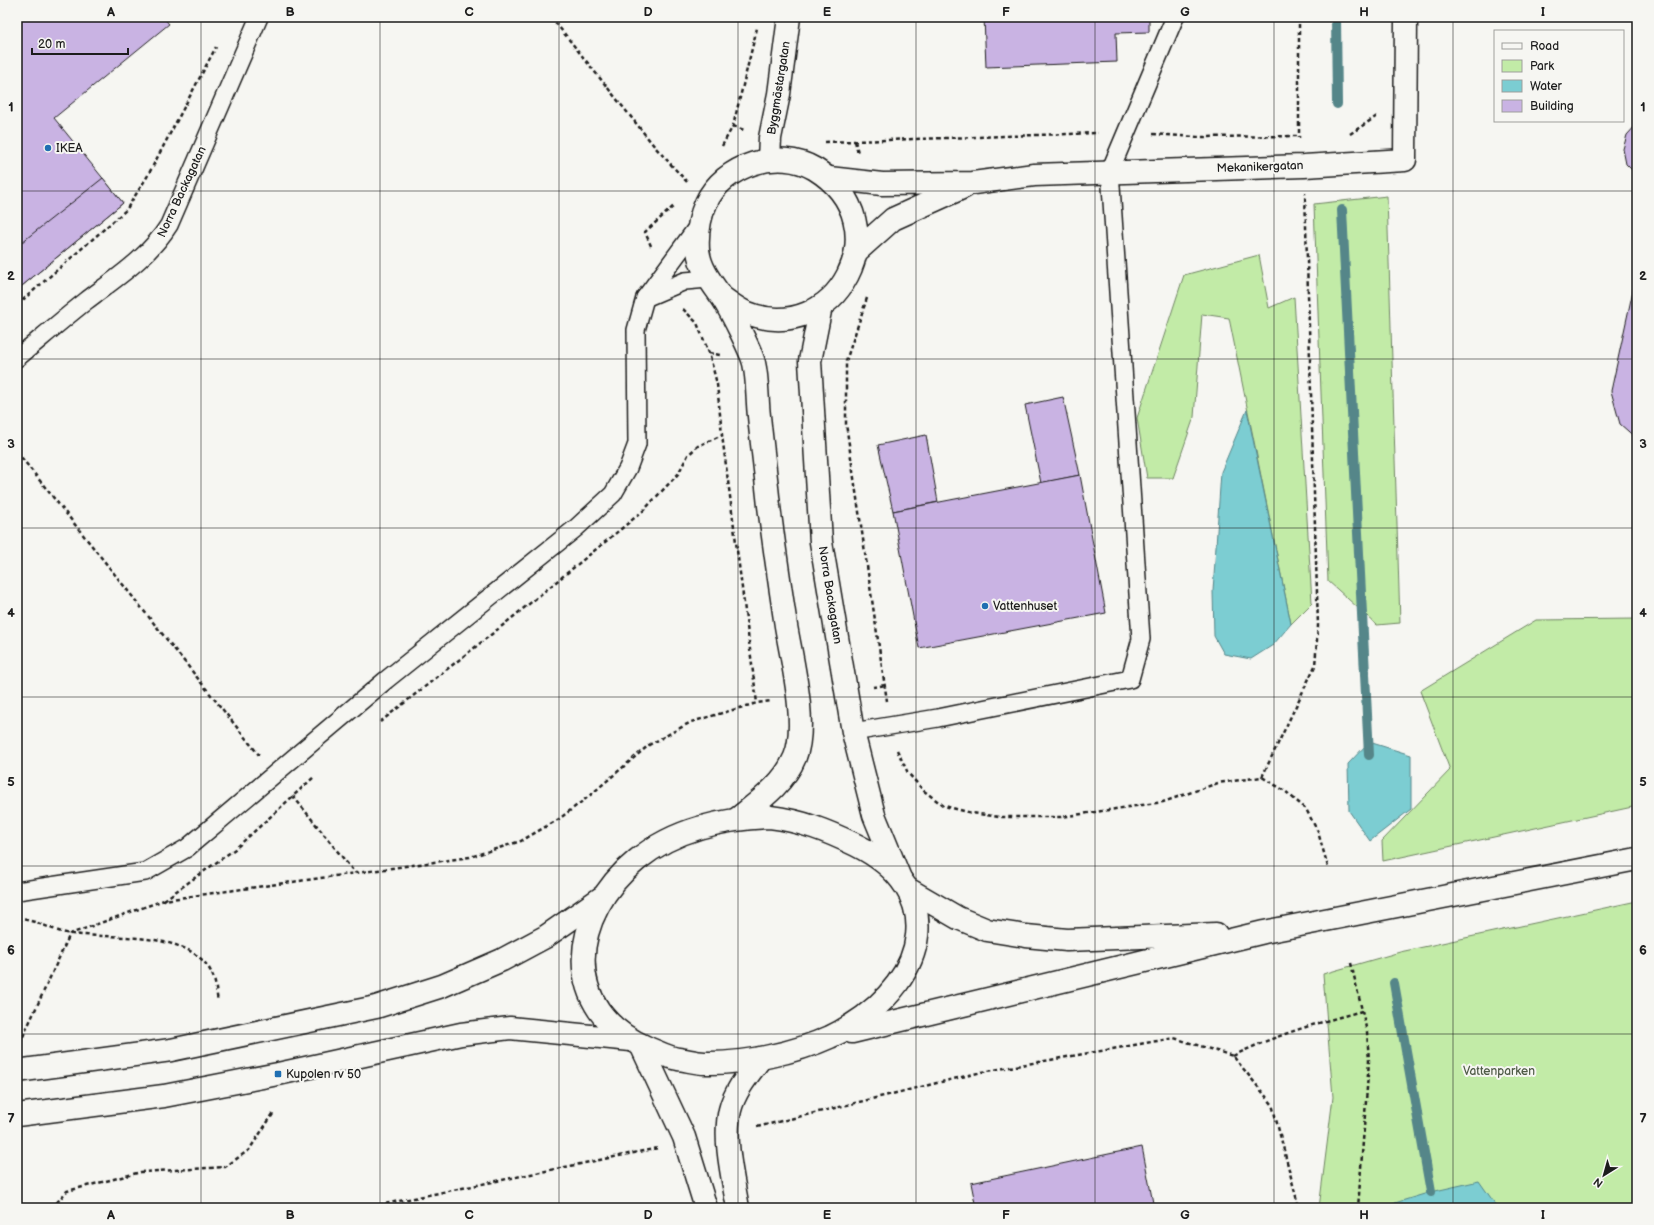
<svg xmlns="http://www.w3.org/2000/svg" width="1654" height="1225" font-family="'Balsamiq Sans',sans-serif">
  <rect width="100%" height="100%" fill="#f6f6f2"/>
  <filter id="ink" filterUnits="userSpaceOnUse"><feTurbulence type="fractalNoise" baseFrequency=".025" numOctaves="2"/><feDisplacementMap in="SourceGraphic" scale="8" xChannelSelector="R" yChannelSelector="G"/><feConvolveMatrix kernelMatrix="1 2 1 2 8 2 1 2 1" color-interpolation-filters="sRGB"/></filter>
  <g filter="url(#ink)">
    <!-- green -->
    <g fill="#c2eba7" stroke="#6f8462">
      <polygon points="1387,196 1400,623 1377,625 1328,581 1314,204"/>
      <polygon points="1259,255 1269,308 1294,297 1312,603 1291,624 1229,318 1202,314 1194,417 1173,478 1147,478 1137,418 1184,275"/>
      <polygon points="1637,619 1637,806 1383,861 1382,841 1450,770 1420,691 1536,620"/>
      <polygon points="1637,901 1637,1208 1319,1208 1333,1097 1323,974 1400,952"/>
    </g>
    <!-- water -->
    <g fill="#7bcdd2" stroke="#558689">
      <polygon points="1247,410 1291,624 1273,645 1251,659 1224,654 1214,636 1213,591 1221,472"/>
      <polygon points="1369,742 1411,755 1411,809 1370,841 1349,811 1348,764"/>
      <polygon points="1479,1181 1498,1208 1384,1208 1385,1206 1431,1192"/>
    </g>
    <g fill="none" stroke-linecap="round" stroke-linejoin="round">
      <!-- stream -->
      <g stroke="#558689" stroke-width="10">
        <polyline points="1336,17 1337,104"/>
        <polyline points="1342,210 1369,755"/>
        <polyline points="1394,983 1431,1192"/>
      </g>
    </g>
    <!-- building -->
    <g fill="#c9b3e3" stroke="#1c1c1c">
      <polygon points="17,17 163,17 169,24 54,118 123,203 17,290"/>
      <polygon points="984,17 1149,17 1149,32 1116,33 1117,62 986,67"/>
      <polygon points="1637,124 1637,175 1626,164 1623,149 1627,135"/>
      <polygon points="103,178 123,203 17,290 17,246"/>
      <polygon points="1637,272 1637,439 1620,424 1611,391"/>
      <polygon points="1063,397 1080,475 1041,483 1025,405"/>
      <polygon points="926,435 938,502 893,511 878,445"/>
      <polygon points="1080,475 1106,613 919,648 893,511"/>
      <polygon points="1142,1147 1154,1208 976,1208 971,1183"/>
    </g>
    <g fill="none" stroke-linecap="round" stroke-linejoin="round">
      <!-- service casing -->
      <g stroke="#1c1c1c" stroke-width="20">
        <g id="service">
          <polyline points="645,298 685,281 708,279"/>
          <path d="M17 358C40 339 62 320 86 301 116 278 149 257 169 225L259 17"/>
          <polyline points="853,732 938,718 1130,679 1141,639 1110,171 1175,17"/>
          <polyline points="17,891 145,872 187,848 386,680 576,528 613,494 628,468 637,444 636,330 645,298 698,226"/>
        </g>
      </g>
      <!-- minor casing -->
      <g stroke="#1c1c1c" stroke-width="25">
        <g id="minor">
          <polyline points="769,159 770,138 779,94 789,17"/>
          <polyline points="829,178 882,184 973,183 1034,175 1304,166 1405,160 1406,17"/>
          <polyline points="856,252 893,219 964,187"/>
          <path d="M723 298C730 303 738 309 745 312 836 350 904 224 815 169 779 147 723 165 706 203 699 218 697 233 698 250 700 268 711 282 721 296 729 307 751 351 754 363 758 380 757 399 759 416 762 446 766 476 769 506 774 546 780 586 786 626 792 661 808 725 795 757 784 784 759 801 737 819"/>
          <polyline points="821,306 810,361 821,542 853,732 874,815 899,876"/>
          <polyline points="641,1045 684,1137 706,1208"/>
          <path d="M738 1208C733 1179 723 1139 730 1110 735 1090 749 1074 761 1058"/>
        </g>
      </g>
      <!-- trunk casing -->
      <g stroke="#1c1c1c" stroke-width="25">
        <g id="trunk">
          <path d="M770 817C802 821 827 831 856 845 949 891 928 978 850 1026 844 1030 837 1034 830 1037 795 1053 743 1064 705 1063 696 1063 687 1060 678 1059 667 1057 658 1052 648 1048 558 1010 570 914 637 860 675 829 722 819 770 817Z"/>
          <polyline points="908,889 958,918 987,930 1026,936 1067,940 1216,934"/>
          <polyline points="852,1032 1264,932 1637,859"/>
          <polyline points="17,1071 171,1050 376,1007 442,986 502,960 545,937 601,898"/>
          <polyline points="17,1115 164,1096 278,1074 461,1034 510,1028 631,1040"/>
        </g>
      </g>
      <!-- path -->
      <g stroke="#1c1c1c" stroke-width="2.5" stroke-dasharray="4 3" stroke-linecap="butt">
        <polyline points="551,17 655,147 687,182"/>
        <polyline points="1299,17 1299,138"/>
        <polyline points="733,126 744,130"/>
        <polyline points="1153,134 1197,137 1300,136"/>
        <polyline points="1350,134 1377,116"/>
        <polyline points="855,141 858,153"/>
        <polyline points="825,142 1098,133"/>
        <polyline points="722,146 733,126 757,28"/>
        <polyline points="651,246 645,232 675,205"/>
        <polyline points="867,298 846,361 846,424 887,701"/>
        <polyline points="17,305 126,210 147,177 216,47"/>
        <polyline points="683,309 697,323 709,353 717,384 722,435 757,703"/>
        <polyline points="709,353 720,355"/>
        <polyline points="17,452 259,755"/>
        <polyline points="873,687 886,685"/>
        <polyline points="380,722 502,626 643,511 678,474 688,455 698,446 722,435"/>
        <polyline points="897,750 908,773 924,791 944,806 972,813 999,817 1061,817 1163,802 1218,783 1262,777 1285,791 1306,809 1318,832 1328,867"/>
        <polyline points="1262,777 1315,666 1318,626 1305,193"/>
        <polyline points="293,796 355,873"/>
        <polyline points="164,900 235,849 315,776"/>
        <path d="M17 919C37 919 53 932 72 934 112 939 193 930 212 974 216 982 216 992 218 1001"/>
        <polyline points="1351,963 1367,1032 1369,1061 1358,1208"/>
        <polyline points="20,1043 70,934 164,900 470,857 521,841 559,819 588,797 649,745 691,722 757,703 771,701"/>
        <path d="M1233 1056C1275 1035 1317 1023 1362 1011"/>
        <polyline points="757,1127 982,1072 1174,1038 1233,1056 1272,1104 1299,1208"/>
        <polyline points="52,1208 67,1191 141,1172 225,1167 249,1150 273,1114"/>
        <polyline points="365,1208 658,1148"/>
      </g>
      <!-- service -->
      <use href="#service" stroke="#f6f6f2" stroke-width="17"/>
      <!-- minor -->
      <use href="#minor" stroke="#f6f6f2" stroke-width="22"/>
      <!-- trunk -->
      <use href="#trunk" stroke="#f6f6f2" stroke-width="22"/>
    </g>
  </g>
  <!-- grid -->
  <path fill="none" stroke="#1c1c1c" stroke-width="1" stroke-opacity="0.55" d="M201 17V1208M380 17V1208M559 17V1208M738 17V1208M916 17V1208M1095 17V1208M1274 17V1208M1453 17V1208M17 191H1637M17 359H1637M17 528H1637M17 697H1637M17 866H1637M17 1034H1637"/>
  <!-- markers -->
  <g fill="#1f6fb2" stroke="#f6f6f2" stroke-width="1.5">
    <circle cx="48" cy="148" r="4"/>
    <circle cx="985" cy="606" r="4"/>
    <rect x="274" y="1070" width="8" height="8" rx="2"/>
  </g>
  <g text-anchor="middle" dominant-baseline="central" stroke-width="4" stroke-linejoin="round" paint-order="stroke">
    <!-- street labels -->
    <g font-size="12" fill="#1c1c1c" stroke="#f6f6f2">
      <text transform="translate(779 88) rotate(-81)">Byggmästargatan</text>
      <text transform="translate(1260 167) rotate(-2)">Mekanikergatan</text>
      <text transform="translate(182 192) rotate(-65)">Norra Backagatan</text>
      <text transform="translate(830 595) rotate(81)">Norra Backagatan</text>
    </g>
    <!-- poi labels -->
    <g font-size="12" fill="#1c1c1c" stroke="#f6f6f2" text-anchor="start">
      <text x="56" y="148">IKEA</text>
      <text x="993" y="606">Vattenhuset</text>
      <text x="286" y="1074">Kupolen rv 50</text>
    </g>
    <!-- park labels -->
    <g font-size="12" fill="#4e5a46" stroke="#f6f6f2">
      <text x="1499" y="1071">Vattenparken</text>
    </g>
  </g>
  <!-- margin -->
  <rect width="1654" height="1225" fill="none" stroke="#f6f6f2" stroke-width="44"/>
  <!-- legend -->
  <rect x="1494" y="30" width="130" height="92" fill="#f6f6f2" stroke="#9f9f9c"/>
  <rect x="1502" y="43" width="20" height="6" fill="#f6f6f2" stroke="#9f9f9c"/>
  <text x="1530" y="50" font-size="12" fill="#1c1c1c">Road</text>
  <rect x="1502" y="60" width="20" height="12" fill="#c2eba7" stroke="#9f9f9c"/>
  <text x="1530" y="70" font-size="12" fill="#1c1c1c">Park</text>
  <rect x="1502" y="80" width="20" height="12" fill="#7bcdd2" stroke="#9f9f9c"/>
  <text x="1530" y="90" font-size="12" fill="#1c1c1c">Water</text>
  <rect x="1502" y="100" width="20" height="12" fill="#c9b3e3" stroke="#9f9f9c"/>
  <text x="1530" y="110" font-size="12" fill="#1c1c1c">Building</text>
  <!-- north arrow -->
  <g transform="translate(1604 1175) rotate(217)" stroke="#f6f6f2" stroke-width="3" paint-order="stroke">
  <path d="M0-3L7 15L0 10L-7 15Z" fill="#1c1c1c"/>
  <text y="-6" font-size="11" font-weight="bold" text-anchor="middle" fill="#1c1c1c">N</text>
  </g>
  <!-- scale -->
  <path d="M32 48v6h96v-6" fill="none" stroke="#1c1c1c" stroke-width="2"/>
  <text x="38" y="48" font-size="12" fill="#1c1c1c" stroke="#f6f6f2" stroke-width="3" paint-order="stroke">20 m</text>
  <rect x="22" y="22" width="1610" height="1181" fill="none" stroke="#1c1c1c" stroke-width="1.5"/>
  <g font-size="13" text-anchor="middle" font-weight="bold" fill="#1c1c1c">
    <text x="111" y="16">A</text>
    <text x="290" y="16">B</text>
    <text x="469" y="16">C</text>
    <text x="648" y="16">D</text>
    <text x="827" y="16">E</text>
    <text x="1006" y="16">F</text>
    <text x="1185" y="16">G</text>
    <text x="1364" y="16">H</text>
    <text x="1543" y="16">I</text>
    <text x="11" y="111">1</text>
    <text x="1643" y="111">1</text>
    <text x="11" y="280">2</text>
    <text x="1643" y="280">2</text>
    <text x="11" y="448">3</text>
    <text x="1643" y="448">3</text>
    <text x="11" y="617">4</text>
    <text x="1643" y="617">4</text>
    <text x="11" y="786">5</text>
    <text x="1643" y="786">5</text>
    <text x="11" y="954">6</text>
    <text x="1643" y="954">6</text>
    <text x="11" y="1123">7</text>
    <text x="1643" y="1123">7</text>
    <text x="111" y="1219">A</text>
    <text x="290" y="1219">B</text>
    <text x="469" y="1219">C</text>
    <text x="648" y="1219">D</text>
    <text x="827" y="1219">E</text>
    <text x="1006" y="1219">F</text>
    <text x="1185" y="1219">G</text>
    <text x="1364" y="1219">H</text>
    <text x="1543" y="1219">I</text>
  </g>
</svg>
